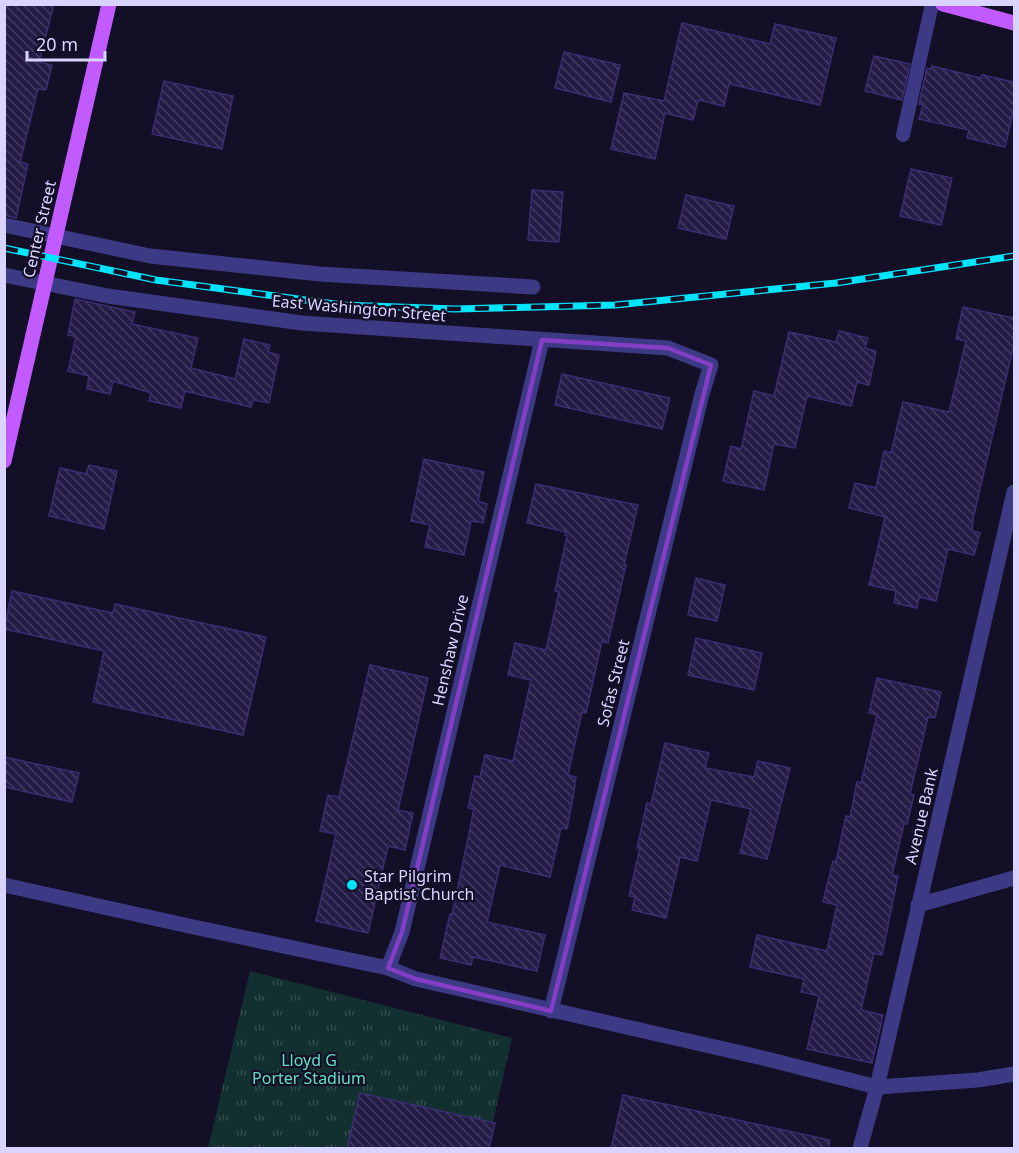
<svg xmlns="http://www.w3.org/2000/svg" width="1019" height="1153" font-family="'Noto Sans',sans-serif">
  <defs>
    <pattern id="park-tufts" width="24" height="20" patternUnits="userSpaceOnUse" patternTransform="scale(1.5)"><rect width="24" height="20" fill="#12302f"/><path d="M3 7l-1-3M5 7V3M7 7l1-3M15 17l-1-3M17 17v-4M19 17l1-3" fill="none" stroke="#344d4e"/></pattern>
    <pattern id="building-back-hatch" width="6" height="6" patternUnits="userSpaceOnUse" patternTransform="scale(1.5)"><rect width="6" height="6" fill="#241b47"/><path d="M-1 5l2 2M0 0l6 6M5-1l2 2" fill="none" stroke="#433b63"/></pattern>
  </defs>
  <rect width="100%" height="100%" fill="#130f26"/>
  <!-- park -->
  <polygon fill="url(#park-tufts)" points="250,971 512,1038 487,1148 208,1148"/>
  <!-- building -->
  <g fill="url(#building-back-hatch)" stroke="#3b2d73" stroke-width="1.5">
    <polygon points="4,4 54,4 39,62 52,65 46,90 38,89 20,162 28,164 16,218 4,215"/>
    <polygon points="682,23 770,44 775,24 836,38 820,105 729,84 724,106 698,100 693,120 665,113 655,159 611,149 624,93 664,101"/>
    <polygon points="564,52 620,65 611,102 555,88"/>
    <polygon points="874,56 910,64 902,100 865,91"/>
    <polygon points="932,66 981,78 982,75 1014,82 1014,108 1005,147 967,138 969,130 919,119 923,105 919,104 927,68 931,69"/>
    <polygon points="164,81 233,96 222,149 152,134"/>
    <polygon points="911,169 952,178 941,225 900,216"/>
    <polygon points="532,190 563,192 559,242 528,240"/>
    <polygon points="686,195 734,206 726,239 678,228"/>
    <polygon points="75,299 135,312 132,324 198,338 191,368 235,379 244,339 270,345 268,352 279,355 269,403 253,400 251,407 185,391 181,408 149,401 151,393 113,381 110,394 87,389 89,376 68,371 76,337 68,335"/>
    <polygon points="963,307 1014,318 1014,344 973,519 972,531 980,533 974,555 948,549 936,601 919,597 917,608 894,603 896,591 869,585 885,517 849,508 855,483 876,488 884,451 891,453 903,402 949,412 966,341 956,339"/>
    <polygon points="839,331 868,338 865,348 876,351 869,385 857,382 851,406 807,396 795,448 774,444 764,490 723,481 731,446 741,449 754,391 774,396 789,332 836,342"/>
    <polygon points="562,374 670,398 662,429 555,405"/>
    <polygon points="424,459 484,472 478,501 487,504 483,523 471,521 464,555 425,547 430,525 411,521"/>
    <polygon points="89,465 117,471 104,529 49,516 60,468 86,474"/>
    <polygon points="536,484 638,505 624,565 626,565 608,643 602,641 586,713 582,712 568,775 576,777 573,798 567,829 561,828 550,877 500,865 487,922 545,935 537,971 473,957 471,965 440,958 450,914 452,915 474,809 468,808 475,776 480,777 485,755 513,761 531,680 508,675 515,643 546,650 559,592 555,591 567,536 565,535 566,532 527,523"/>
    <polygon points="696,578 725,585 717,621 688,615"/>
    <polygon points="12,591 113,613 115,604 266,637 243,735 93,702 104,651 4,629"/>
    <polygon points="696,638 762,653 754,690 688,675"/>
    <polygon points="370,665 428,678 398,810 413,813 405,850 388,846 368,933 316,921 336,834 320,831 328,795 339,797"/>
    <polygon points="877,678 941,692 935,718 928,717 910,794 914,795 907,824 904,824 892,875 898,876 882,955 874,953 861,1010 883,1015 872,1063 807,1049 819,996 801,992 804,979 750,967 757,935 827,951 837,905 823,902 833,861 836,862 846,816 850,817 857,782 861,783 877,715 869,713"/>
    <polygon points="665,743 709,753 705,768 754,777 758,761 790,768 767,859 740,853 751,809 711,800 697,861 680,857 666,918 632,910 635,897 629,896 640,848 637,848 647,803 651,804"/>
    <polygon points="4,757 79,773 72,802 4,787"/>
    <polygon points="360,1093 495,1123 489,1149 347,1149"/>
    <polygon points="623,1095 830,1140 829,1149 611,1149"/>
  </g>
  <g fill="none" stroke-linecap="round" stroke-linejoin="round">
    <!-- lane -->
    <polyline stroke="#3d3a85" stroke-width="14" points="903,135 932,4"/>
    <!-- street -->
    <g stroke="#3d3a85" stroke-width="15">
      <polyline points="4,225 150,256 320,274 533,287"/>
      <polyline points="4,275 108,296 302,323 668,348 711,365 702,394 551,1011"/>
      <polyline points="4,885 189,926 388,968 416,979 767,1059 877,1087 978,1080 1014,1074"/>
      <polyline points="918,905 1014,878"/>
      <polyline points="388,968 402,932 542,340"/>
      <polyline points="860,1148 877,1087 1014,492"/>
    </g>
    <!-- primary -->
    <g stroke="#c25bff" stroke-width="15">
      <polyline points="943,4 1014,23"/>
      <polyline points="4,461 109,4"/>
    </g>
    <!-- rail casing -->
    <g stroke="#00e5ff" stroke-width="7">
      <polyline id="rail" points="4,248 156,280 253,293 342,305 455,309 615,305 836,283 1014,256"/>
    </g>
    <!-- rail -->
    <use href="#rail" stroke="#130f26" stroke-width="4.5" stroke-dasharray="14" stroke-linecap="butt"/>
  </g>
  <!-- marked area -->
  <path fill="none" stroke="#843dc5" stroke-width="4.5" stroke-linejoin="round" d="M542 340 668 348 711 365 551 1011 416 979 388 968 402 932Z"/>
  <!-- markers -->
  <circle fill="#00e5ff" stroke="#130f26" stroke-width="2" cx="352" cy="885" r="6"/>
  <g text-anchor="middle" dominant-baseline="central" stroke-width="4.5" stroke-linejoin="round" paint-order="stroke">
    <!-- street labels -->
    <g font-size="16" fill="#d9d4ff" stroke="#130f26">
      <text transform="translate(39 229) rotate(-77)">Center Street</text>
      <text transform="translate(359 308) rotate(5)">East Washington Street</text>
      <text transform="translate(450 650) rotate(-77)">Henshaw Drive</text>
      <text transform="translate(613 683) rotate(-76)">Sofas Street</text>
      <text transform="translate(921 816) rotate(-77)">Avenue Bank</text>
    </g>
    <!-- poi labels -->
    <g font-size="16" fill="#d9d4ff" stroke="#130f26" text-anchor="start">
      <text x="364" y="876">Star Pilgrim<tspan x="364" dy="18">Baptist Church</tspan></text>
    </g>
    <!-- park labels -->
    <g font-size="16" fill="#5fe0c0" stroke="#130f26">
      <text x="309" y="1060">Lloyd G<tspan x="309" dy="18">Porter Stadium</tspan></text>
    </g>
  </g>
  <!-- border -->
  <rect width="1019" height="1153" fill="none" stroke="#d9d4ff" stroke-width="12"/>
  <!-- scale -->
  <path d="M27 51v9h78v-9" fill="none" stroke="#d9d4ff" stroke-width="3"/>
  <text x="36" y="51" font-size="18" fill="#d9d4ff" stroke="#130f26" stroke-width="4.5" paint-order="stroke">20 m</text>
</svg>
